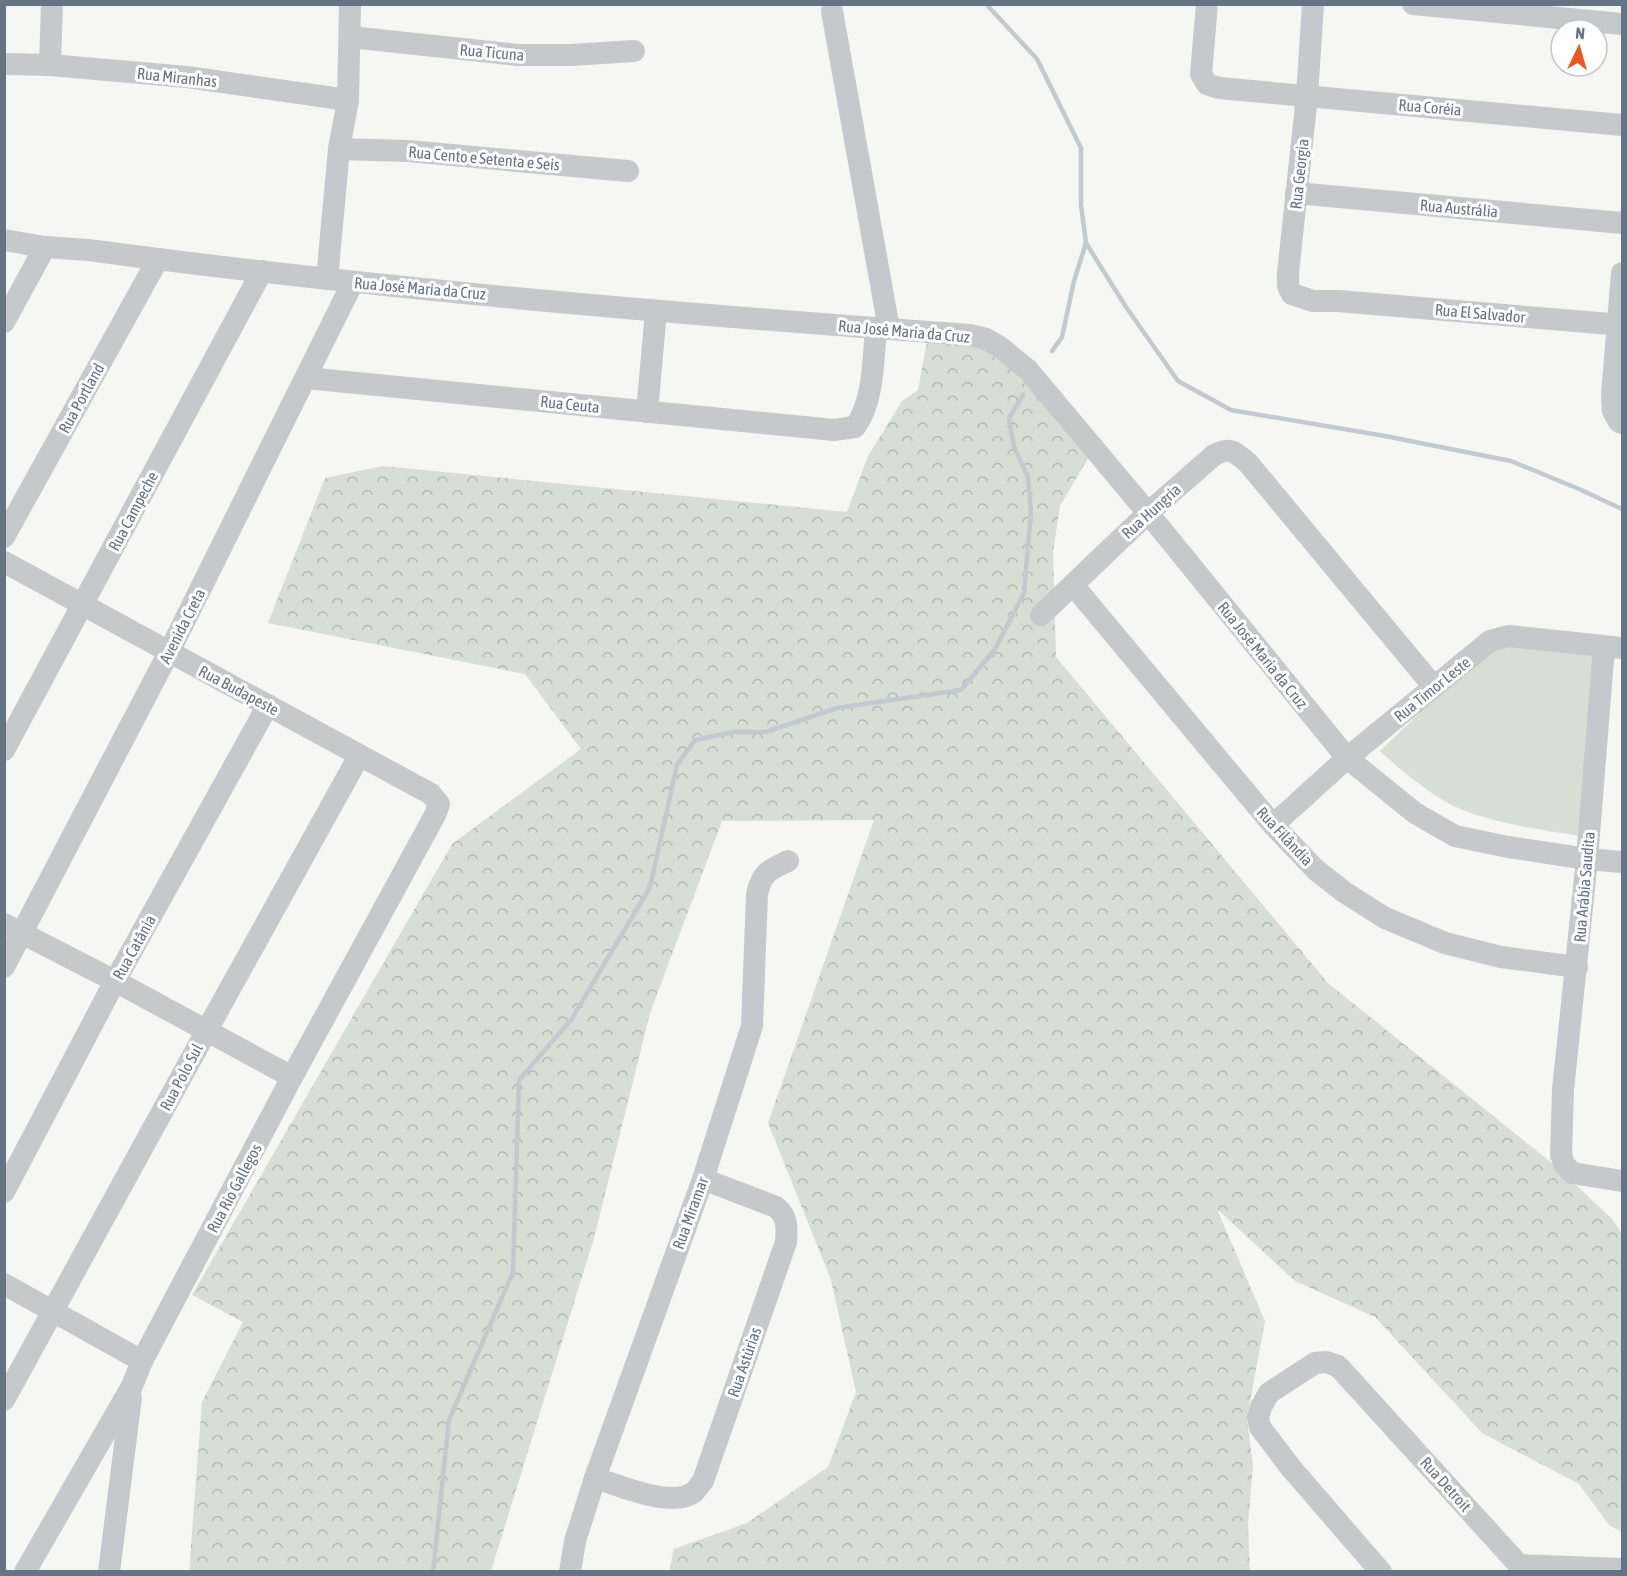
<svg xmlns="http://www.w3.org/2000/svg" width="1627" height="1576" font-family="'Asap Condensed',sans-serif">
  <defs>
    <pattern id="forest-crowns" width="20" height="18" patternUnits="userSpaceOnUse" patternTransform="scale(1.5)"><rect width="20" height="18" fill="#d7ded3"/><path d="M2 6a3 3 0 1 1 6 0M12 15a3 3 0 1 1 6 0" fill="none" stroke="#b2b9b1"/></pattern>
  </defs>
  <rect width="100%" height="100%" fill="#f6f6f2"/>
  <!-- grass -->
  <path fill="#d7ded3" d="M1512 646 1596 654 1580 836C1537 829 1485 823 1446 802 1422 788 1401 770 1380 751L1429 704 1496 649Z"/>
  <!-- forest -->
  <polygon fill="url(#forest-crowns)" points="946,340 998,353 1090,455 1060,506 1053,552 1056,657 1328,983 1558,1168 1613,1220 1622,1234 1622,1532 1609,1525 1579,1484 1482,1433 1375,1317 1295,1281 1217,1209 1265,1321 1247,1418 1253,1465 1248,1524 1250,1571 669,1571 674,1549 747,1523 828,1467 856,1392 831,1280 768,1123 874,820 722,821 650,1013 594,1238 491,1571 189,1572 202,1402 243,1322 192,1295 452,844 581,749 525,674 268,623 325,478 383,466 847,512 868,456 902,401 918,390 927,342"/>
  <g fill="none" stroke-linecap="round" stroke-linejoin="round">
    <!-- stream -->
    <g stroke="#c0cad0" stroke-width="4.5">
      <polyline points="986,4 1037,59 1081,148 1081,205 1086,243 1074,281 1062,337 1052,351"/>
      <polyline points="1086,243 1126,307 1178,381 1231,410 1385,436 1511,461 1579,489 1622,509"/>
      <polyline points="433,1572 449,1420 513,1272 519,1080 571,1020 650,887 677,765 695,740 734,732 766,732 837,708 961,690 995,649 1024,593 1031,512 1028,477 1014,447 1009,418 1023,395"/>
    </g>
    <!-- minor -->
    <g stroke="#c6c9cc" stroke-width="22">
      <polyline points="1207,4 1201,74 1207,84 1219,88 1622,125"/>
      <polyline points="1313,4 1307,96 1288,273 1288,286 1292,294 1313,301 1338,301 1622,325"/>
      <polyline points="1413,4 1622,24"/>
      <polyline points="832,11 889,329"/>
      <polyline points="350,37 518,55 571,55 634,51"/>
      <polyline points="4,64 50,65 187,77 348,100"/>
      <polyline points="50,65 52,4"/>
      <polyline points="339,149 408,151 628,171"/>
      <polyline points="1296,193 1622,223"/>
      <path d="M4 240 45 247 88 250C381 289 676 314 970 335L986 339 1000 347 1028 370 1148 513 1347 758 1415 813 1455 836 1508 847 1587 859 1622 862"/>
      <polyline points="1622,273 1612,395 1613,411 1619,422 1622,423"/>
      <polyline points="327,279 339,149 348,100 350,4"/>
      <polyline points="4,322 45,247"/>
      <path d="M306 378 834 430 855 427C874 401 873 360 876 328"/>
      <polyline points="647,412 656,311"/>
      <polyline points="4,537 158,259"/>
      <polyline points="4,562 431,794 439,804 435,815 292,1077 142,1361 132,1386 25,1572"/>
      <polyline points="1073,585 1273,825 1316,870 1344,892 1385,918 1445,943 1501,957 1577,967"/>
      <path d="M1041 615 1148 513 1214 455C1231 446 1235 452 1248 463L1434 687"/>
      <polyline points="1604,647 1587,859 1563,1090 1561,1155 1564,1164 1572,1173 1622,1181"/>
      <polyline points="4,750 262,271"/>
      <polyline points="1273,825 1347,758 1490,641 1509,636 1622,648"/>
      <polyline points="4,924 115,981 292,1077"/>
      <polyline points="4,967 169,652 353,282"/>
      <polyline points="4,1192 115,981 268,705"/>
      <polyline points="4,1284 142,1361"/>
      <polyline points="4,1400 207,1030 359,756"/>
      <path d="M595 1478C619 1485 672 1509 694 1492 697 1489 700 1484 703 1481L786 1242C787 1228 788 1217 776 1207L703 1179"/>
      <polyline points="109,1572 131,1397"/>
      <path d="M570 1572 575 1541 595 1478 703 1179 752 1026 757 894C762 872 769 870 788 861"/>
      <polyline points="1381,1572 1291,1468 1260,1427 1258,1417 1261,1407 1269,1393 1315,1363 1326,1362 1338,1366 1519,1565 1622,1569"/>
    </g>
  </g>
  <g text-anchor="middle" dominant-baseline="central" stroke-width="6" stroke-linejoin="round" paint-order="stroke">
    <!-- street labels -->
    <g font-size="16" fill="#647485" stroke="#fff">
      <text transform="translate(492 52) rotate(5)">Rua Ticuna</text>
      <text transform="translate(177 77) rotate(6)">Rua Miranhas</text>
      <text transform="translate(1430 107) rotate(5)">Rua Coréia</text>
      <text transform="translate(484 158) rotate(5)">Rua Cento e Setenta e Seis</text>
      <text transform="translate(1299 174) rotate(-84)">Rua Georgia</text>
      <text transform="translate(1459 208) rotate(5)">Rua Austrália</text>
      <text transform="translate(420 288) rotate(5)">Rua José Maria da Cruz</text>
      <text transform="translate(1480 313) rotate(5)">Rua El Salvador</text>
      <text transform="translate(904 331) rotate(5)">Rua José Maria da Cruz</text>
      <text transform="translate(81 398) rotate(-61)">Rua Portland</text>
      <text transform="translate(570 404) rotate(6)">Rua Ceuta</text>
      <text transform="translate(133 511) rotate(-62)">Rua Campeche</text>
      <text transform="translate(1151 511) rotate(-42)">Rua Hungria</text>
      <text transform="translate(182 626) rotate(-63)">Avenida Creta</text>
      <text transform="translate(1263 655) rotate(51)">Rua José Maria da Cruz</text>
      <text transform="translate(1432 689) rotate(-39)">Rua Timor Leste</text>
      <text transform="translate(239 690) rotate(28)">Rua Budapeste</text>
      <text transform="translate(1285 836) rotate(47)">Rua Filândia</text>
      <text transform="translate(1584 887) rotate(-85)">Rua Arábia Saudita</text>
      <text transform="translate(134 947) rotate(-61)">Rua Catânia</text>
      <text transform="translate(181 1077) rotate(-62)">Rua Polo Sul</text>
      <text transform="translate(234 1188) rotate(-62)">Rua Rio Gallegos</text>
      <text transform="translate(690 1213) rotate(-70)">Rua Miramar</text>
      <text transform="translate(744 1362) rotate(-71)">Rua Astúrias</text>
      <text transform="translate(1446 1484) rotate(48)">Rua Detroit</text>
    </g>
  </g>
  <!-- border -->
  <rect width="1627" height="1576" fill="none" stroke="#647485" stroke-width="12"/>
  <!-- north arrow -->
  <g transform="translate(1579 48) rotate(5)"><circle r="28" fill="#ffffff" stroke="#c1c7ce" stroke-width="1.5"/>
  <path d="M0-4.5L10 22L0 15L-10 22Z" fill="#ea581f"/>
  <text y="-9" font-size="16" font-weight="bold" text-anchor="middle" fill="#647485">N</text>
  </g>
</svg>
